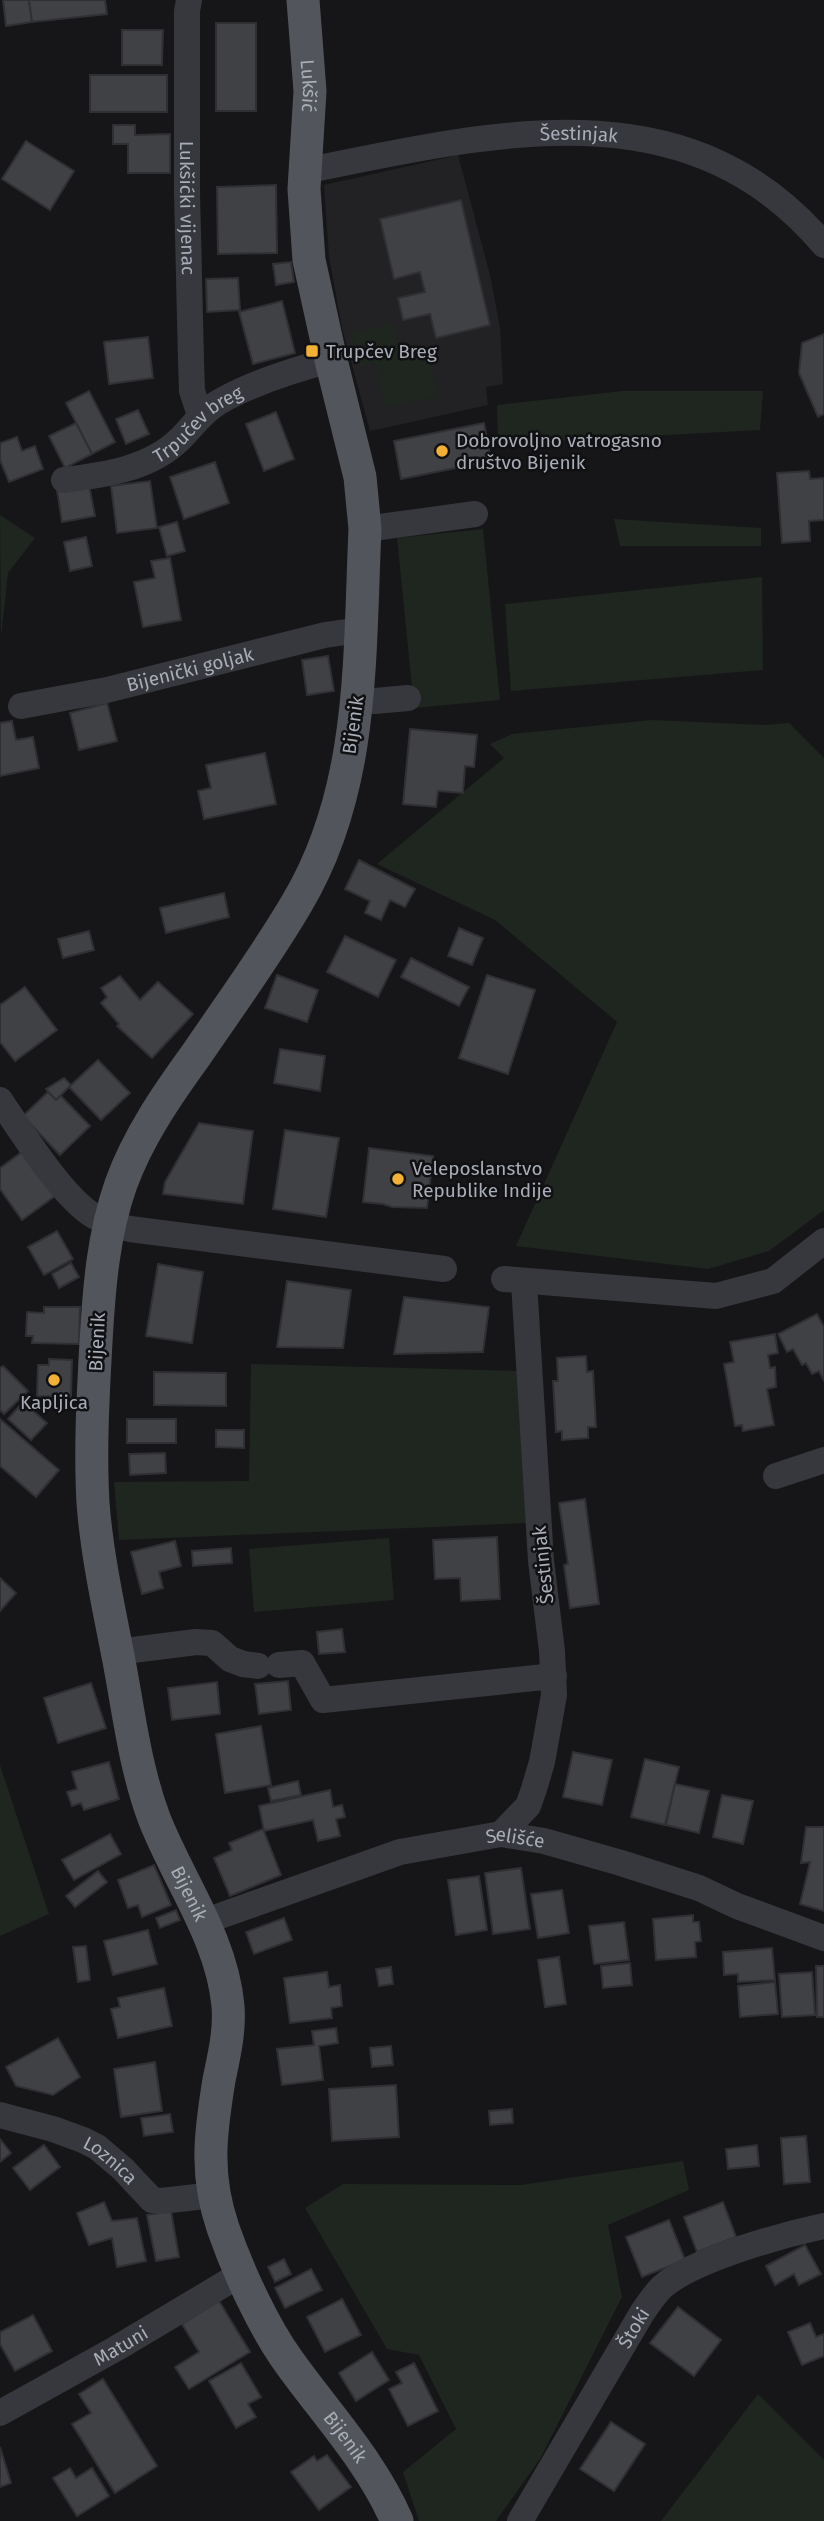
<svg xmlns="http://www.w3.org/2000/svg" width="824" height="2521" font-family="'Fira Sans',sans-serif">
  <rect width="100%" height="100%" fill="#161618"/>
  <!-- built -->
  <polygon fill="#222225" points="458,155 490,275 500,328 503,384 486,387 488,405 370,431 342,328 329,257 324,185"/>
  <!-- green -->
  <g fill="#1e261f">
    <polygon points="393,323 400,351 426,346 438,396 386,408 375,363 360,367 352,333"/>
    <polygon points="623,391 763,391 760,430 498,444 497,405"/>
    <polygon points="0,515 35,538 8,573 1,637"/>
    <polygon points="614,519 761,528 761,546 620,546"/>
    <polygon points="483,529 500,700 414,708 397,538"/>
    <polygon points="762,577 763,670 511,691 505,604"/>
    <polygon points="652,720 764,725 789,723 824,758 824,1210 769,1251 708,1269 516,1246 617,1022 495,920 377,864 504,758 490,744 512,734"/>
    <polygon points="251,1364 517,1371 529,1523 119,1540 114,1482 249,1481"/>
    <polygon points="389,1538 394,1600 254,1612 249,1549"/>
    <polygon points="0,1765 49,1914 0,1936"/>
    <polygon points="683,2161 689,2190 608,2225 622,2297 540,2459 496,2521 419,2521 403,2472 456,2429 419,2355 387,2349 305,2208 343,2184 521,2185"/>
    <polygon points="758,2394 824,2460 824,2521 661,2521"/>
  </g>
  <!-- building -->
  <g fill="#404145" stroke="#303034" stroke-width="2">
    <polygon points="3,0 29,0 32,22 6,26"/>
    <polygon points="29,0 105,0 107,14 32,22"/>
    <rect x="216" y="23" width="40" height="88"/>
    <polygon points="122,30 163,30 162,65 122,65"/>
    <rect x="90" y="75" width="77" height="37"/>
    <polygon points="113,125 135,125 135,135 170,134 170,173 128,173 128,144 113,144"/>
    <polygon points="26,141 74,171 50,210 2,179"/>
    <polygon points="276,185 277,253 218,254 217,187"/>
    <polygon points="461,200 490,325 436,338 430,314 403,320 398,298 425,292 420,272 394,279 380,219"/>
    <polygon points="291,262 294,282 276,285 273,264"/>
    <polygon points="238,278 240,310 207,312 206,279"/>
    <polygon points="282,301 295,353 253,364 239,312"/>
    <polygon points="824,334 824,414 818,417 799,373 802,343"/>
    <polygon points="148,337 153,378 109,384 104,342"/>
    <polygon points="89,391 115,442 92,454 66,403"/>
    <polygon points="138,410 149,434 126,444 116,419"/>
    <polygon points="276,412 294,459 264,471 246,424"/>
    <polygon points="76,423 92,454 65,468 49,436"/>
    <polygon points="484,423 491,461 401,479 394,441"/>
    <polygon points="17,437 22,451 35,446 43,469 9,482 0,460 0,443"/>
    <polygon points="215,462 229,503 184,519 170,477"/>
    <polygon points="809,471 810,479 824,478 824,520 809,521 810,541 782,543 777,473"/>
    <polygon points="150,481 157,528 117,533 111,486"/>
    <polygon points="89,485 95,516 62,522 57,490"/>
    <polygon points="177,522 185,551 167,556 159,527"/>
    <polygon points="86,537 92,566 70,571 64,542"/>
    <polygon points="170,558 181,620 143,627 134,582 155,578 151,561"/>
    <polygon points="328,656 334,691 307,695 302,660"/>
    <polygon points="107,703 117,741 79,750 70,713"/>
    <polygon points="12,721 16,740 33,737 39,768 0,776 0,723"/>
    <polygon points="410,729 477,735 474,767 465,766 463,793 438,791 436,807 403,804"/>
    <polygon points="265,753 276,804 204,819 198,791 211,788 206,765"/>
    <polygon points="359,860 415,889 405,907 390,900 381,920 365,913 370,901 345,889"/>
    <polygon points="224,893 229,917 166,933 160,908"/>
    <polygon points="459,928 483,938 472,965 448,956"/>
    <polygon points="89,931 94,950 63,958 58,939"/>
    <polygon points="345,936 396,960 378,997 327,972"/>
    <polygon points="411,958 469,987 459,1006 401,977"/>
    <polygon points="277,975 318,990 307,1022 265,1008"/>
    <polygon points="487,975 535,990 508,1074 459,1058"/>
    <polygon points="120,976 140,1000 158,982 193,1014 152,1058 117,1026 119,1024 101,1003 107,997 101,988"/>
    <polygon points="25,987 57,1030 15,1061 0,1042 0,1005"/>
    <polygon points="280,1049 325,1056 320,1091 274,1083"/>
    <polygon points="98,1060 130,1093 101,1120 69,1087"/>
    <polygon points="64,1078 71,1085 56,1100 46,1089"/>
    <polygon points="48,1092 56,1100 61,1096 90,1126 60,1155 23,1116"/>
    <polygon points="199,1123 253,1131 243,1204 163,1194 165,1182"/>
    <polygon points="285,1130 339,1138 326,1217 273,1209"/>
    <polygon points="369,1148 433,1156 427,1208 392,1207 383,1204 363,1202"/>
    <polygon points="22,1152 55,1196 22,1220 0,1189 0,1168"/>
    <polygon points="57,1231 73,1259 44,1275 28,1247"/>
    <polygon points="71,1263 79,1277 59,1288 52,1274"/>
    <polygon points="158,1264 203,1272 192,1343 146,1336"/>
    <polygon points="287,1281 351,1290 343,1348 277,1347"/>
    <polygon points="404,1297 489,1307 483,1352 394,1354"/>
    <polygon points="44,1307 80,1307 79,1344 32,1343 33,1336 26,1336 27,1312 44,1313"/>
    <polygon points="817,1314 824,1327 824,1381 819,1371 812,1374 806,1363 802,1365 793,1349 787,1352 778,1334"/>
    <polygon points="775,1334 778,1353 768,1355 770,1368 775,1367 776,1387 767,1389 774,1425 743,1431 742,1425 735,1426 724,1364 734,1362 730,1342"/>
    <polygon points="586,1356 587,1372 593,1371 596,1427 588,1427 588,1438 562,1440 562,1431 556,1432 553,1381 558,1381 557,1358"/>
    <polygon points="49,1359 72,1360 71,1397 37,1396 38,1365 49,1365"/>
    <polygon points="3,1366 28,1391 4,1414 0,1410 0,1368"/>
    <polygon points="154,1372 226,1373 226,1406 154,1405"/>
    <polygon points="23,1402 47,1423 31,1440 8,1419"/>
    <polygon points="0,1419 59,1470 36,1497 0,1466"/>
    <rect x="127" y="1419" width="49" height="24"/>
    <polygon points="216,1430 244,1430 244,1448 216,1447"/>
    <polygon points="165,1453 166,1473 130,1475 129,1454"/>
    <polygon points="585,1499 599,1604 570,1608 564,1565 568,1564 559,1503"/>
    <polygon points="497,1537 500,1599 461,1601 460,1578 435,1579 433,1540"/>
    <polygon points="175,1541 181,1566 159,1572 163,1588 142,1594 131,1552"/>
    <polygon points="231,1548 232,1563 193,1566 192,1551"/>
    <polygon points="0,1578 16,1593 0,1611"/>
    <polygon points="342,1629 345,1652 319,1654 317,1632"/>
    <polygon points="288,1681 291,1710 259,1714 255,1684"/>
    <polygon points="217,1682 220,1714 172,1720 168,1688"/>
    <polygon points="91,1683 106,1728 58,1743 44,1698"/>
    <polygon points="261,1726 271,1785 225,1793 216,1734"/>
    <polygon points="573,1752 612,1760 602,1805 563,1797"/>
    <polygon points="645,1759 679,1767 665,1825 631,1817"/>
    <polygon points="109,1762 119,1799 84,1810 81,1803 72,1806 67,1792 77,1789 72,1772"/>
    <polygon points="298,1781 301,1795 271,1801 268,1788"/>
    <polygon points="675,1784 709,1791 699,1833 666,1825"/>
    <polygon points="330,1790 333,1807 342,1805 345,1817 336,1819 340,1836 318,1841 313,1820 264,1831 259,1806"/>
    <polygon points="722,1795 753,1801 743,1844 713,1837"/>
    <polygon points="806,1827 824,1827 824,1911 800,1904 810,1862 801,1863"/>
    <polygon points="263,1829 281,1875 230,1896 214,1858 232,1850 229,1843"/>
    <polygon points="110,1834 121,1854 74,1880 62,1860"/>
    <polygon points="154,1865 171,1905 142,1917 138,1905 128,1908 118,1880"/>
    <polygon points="521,1868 530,1929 493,1934 485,1873"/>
    <polygon points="98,1871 107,1882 75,1907 66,1896"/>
    <polygon points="479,1876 487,1930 456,1935 448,1880"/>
    <polygon points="562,1890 569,1933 538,1938 531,1894"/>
    <polygon points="176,1910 180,1920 160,1928 156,1918"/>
    <polygon points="693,1915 693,1922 699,1922 701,1941 695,1942 696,1957 656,1960 653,1919"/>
    <polygon points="284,1918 292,1940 254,1954 246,1932"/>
    <polygon points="624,1922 629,1960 594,1964 589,1926"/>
    <polygon points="148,1930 157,1964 113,1975 104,1941"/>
    <polygon points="86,1946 90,1980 78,1982 73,1947"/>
    <polygon points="772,1948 775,1980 738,1982 738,1974 724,1975 723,1952"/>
    <polygon points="559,1957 566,2004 545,2007 538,1960"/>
    <polygon points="630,1963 632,1985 603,1988 601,1966"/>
    <polygon points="816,1966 824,1966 824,2017 817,2017"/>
    <polygon points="391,1967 393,1984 379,1986 376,1969"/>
    <polygon points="327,1972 329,1987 340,1985 342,2006 331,2008 332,2018 290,2023 284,1978"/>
    <polygon points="812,1972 815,2015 782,2017 779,1974"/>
    <polygon points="775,1982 778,2014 740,2017 738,1986"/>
    <polygon points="164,1988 172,2026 118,2038 111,2009 120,2007 118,1998"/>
    <polygon points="336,2028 338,2043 319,2046 323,2080 282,2085 277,2049 314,2045 312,2031"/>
    <polygon points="58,2038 80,2077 53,2095 16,2086 6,2067"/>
    <polygon points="391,2046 393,2065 372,2067 370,2048"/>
    <polygon points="155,2062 162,2111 121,2117 114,2069"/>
    <polygon points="396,2085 399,2137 332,2141 329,2089"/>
    <polygon points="512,2109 513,2123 490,2125 489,2111"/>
    <polygon points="170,2114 173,2132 144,2136 141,2118"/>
    <polygon points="806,2136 810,2182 784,2184 781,2138"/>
    <polygon points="0,2139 11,2153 0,2162"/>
    <polygon points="44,2145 60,2167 30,2190 13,2168"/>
    <polygon points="757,2145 759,2166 728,2169 726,2149"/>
    <polygon points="104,2202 112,2221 137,2218 146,2261 117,2267 112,2238 89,2245 77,2213"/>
    <polygon points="723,2202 736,2237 697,2252 684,2217"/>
    <polygon points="171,2211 179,2257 156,2261 147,2215"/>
    <polygon points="669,2220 685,2260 642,2277 626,2237"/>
    <polygon points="805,2245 821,2274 799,2285 794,2274 775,2285 766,2266"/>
    <polygon points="284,2259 291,2274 275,2282 268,2267"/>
    <polygon points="311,2269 322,2290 285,2308 275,2288"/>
    <polygon points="342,2299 361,2335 325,2352 307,2317"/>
    <polygon points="219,2301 250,2352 189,2389 175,2367 199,2352 182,2324"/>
    <polygon points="678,2307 721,2340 694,2376 650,2343"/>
    <polygon points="33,2315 52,2351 15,2371 0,2344 0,2332"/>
    <polygon points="810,2323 816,2337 824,2334 824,2356 802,2365 788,2332"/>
    <polygon points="372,2352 389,2380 356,2401 339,2373"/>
    <polygon points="241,2363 261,2397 248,2404 256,2417 236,2428 209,2381"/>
    <polygon points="414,2363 438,2411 408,2426 389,2389 402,2383 396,2372"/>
    <polygon points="103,2379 157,2466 115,2493 72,2424 91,2413 79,2394"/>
    <polygon points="611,2422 645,2444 614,2491 580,2469"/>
    <polygon points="0,2447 11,2483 0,2487"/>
    <polygon points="327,2455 351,2487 319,2510 291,2472 314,2456 317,2461"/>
    <polygon points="70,2468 76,2478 92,2468 109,2496 77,2516 53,2478"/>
  </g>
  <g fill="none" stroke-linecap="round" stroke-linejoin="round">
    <!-- minor -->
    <g stroke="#37383d" stroke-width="26">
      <path id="s1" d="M189 0 187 11V193L191 360 192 391 200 415"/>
      <path id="s2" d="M304 171C486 135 686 81 824 245"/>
      <path id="s3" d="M64 480C104 475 150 469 180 439 193 426 202 412 219 402 252 383 293 370 331 360"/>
      <polyline points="365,529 475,514"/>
      <polyline points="358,700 375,701 408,698"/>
      <path id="s4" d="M21 706 107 690 325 635 360 630"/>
      <path d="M0 1100C21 1131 63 1198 94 1216 105 1222 118 1226 130 1229L444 1269"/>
      <polyline points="504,1279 716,1296 773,1281 824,1241"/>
      <polyline points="776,1476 824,1460"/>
      <polyline points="117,1652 196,1642 212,1643 230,1659 243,1664 258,1666"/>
      <polyline points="279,1665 302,1663 323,1700 554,1676"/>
      <polyline points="501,1834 528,1806 534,1789 542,1762 554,1695 552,1651 541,1561 524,1282"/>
      <path id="s5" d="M203 1922 400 1852 501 1834 544 1841 621 1863 699 1888 737 1906 824 1938"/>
      <path id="s6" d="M0 2115 53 2129 83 2140 97 2147 123 2169 152 2200 161 2201 214 2195"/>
      <path id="s7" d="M0 2413 117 2348 241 2274"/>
      <path id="s8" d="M520 2521 642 2313C648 2304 654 2295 662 2287 694 2259 782 2235 824 2226"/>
    </g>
    <!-- major -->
    <path stroke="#53555c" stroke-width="33" id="s9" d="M303 0 310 91 304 189 309 260 331 360 360 477 365 529C359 657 365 789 297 903 266 956 230 1005 196 1055 167 1095 138 1137 121 1184 103 1235 99 1289 96 1342 93 1396 90 1449 93 1503 97 1556 109 1609 119 1661 129 1714 135 1767 154 1818 178 1880 222 1938 228 2006 230 2031 224 2056 219 2080 210 2135 205 2175 223 2228 238 2271 263 2326 289 2362 327 2415 371 2461 397 2521"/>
  </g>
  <!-- markers -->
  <g fill="#f2b134" stroke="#111113" stroke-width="2.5">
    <rect x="305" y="344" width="14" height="14" rx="3.5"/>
    <circle cx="442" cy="451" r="7"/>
    <circle cx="398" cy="1179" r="7"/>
    <circle cx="54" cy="1380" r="7"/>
  </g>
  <g text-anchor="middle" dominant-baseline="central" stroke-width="5" stroke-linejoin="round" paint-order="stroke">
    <!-- street labels -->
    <g font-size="19" fill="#a8adb8" stroke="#111113">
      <text stroke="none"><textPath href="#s9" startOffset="86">Lukšić</textPath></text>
      <text stroke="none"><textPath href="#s2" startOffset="278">Šestinjak</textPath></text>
      <text stroke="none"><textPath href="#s1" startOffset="208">Lukšićki vijenac</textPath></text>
      <text stroke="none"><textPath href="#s3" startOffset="149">Trpučev breg</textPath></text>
      <text stroke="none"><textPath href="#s4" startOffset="173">Bijenički goljak</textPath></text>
      <text transform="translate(353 725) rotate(-82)">Bijenik</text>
      <text transform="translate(97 1342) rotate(-87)">Bijenik</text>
      <text transform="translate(543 1565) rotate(-96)">Šestinjak</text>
      <text stroke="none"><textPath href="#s5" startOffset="326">Selišće</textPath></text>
      <text stroke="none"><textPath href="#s9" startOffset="1979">Bijenik</textPath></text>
      <text stroke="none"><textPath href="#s6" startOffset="121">Loznica</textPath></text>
      <text stroke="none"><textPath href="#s8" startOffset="224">Štoki</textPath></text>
      <text stroke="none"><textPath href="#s7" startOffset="138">Matuni</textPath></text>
      <text stroke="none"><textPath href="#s9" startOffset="2567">Bijenik</textPath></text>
    </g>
    <!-- poi labels -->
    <g font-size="19" fill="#a8adb8" stroke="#111113" text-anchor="start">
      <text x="326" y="351">Trupčev Breg</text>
      <text x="456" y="440">Dobrovoljno vatrogasno<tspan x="456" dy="22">društvo Bijenik</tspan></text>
      <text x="412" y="1168">Veleposlanstvo<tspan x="412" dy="22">Republike Indije</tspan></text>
      <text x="54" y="1402" text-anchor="middle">Kapljica</text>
    </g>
  </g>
</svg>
